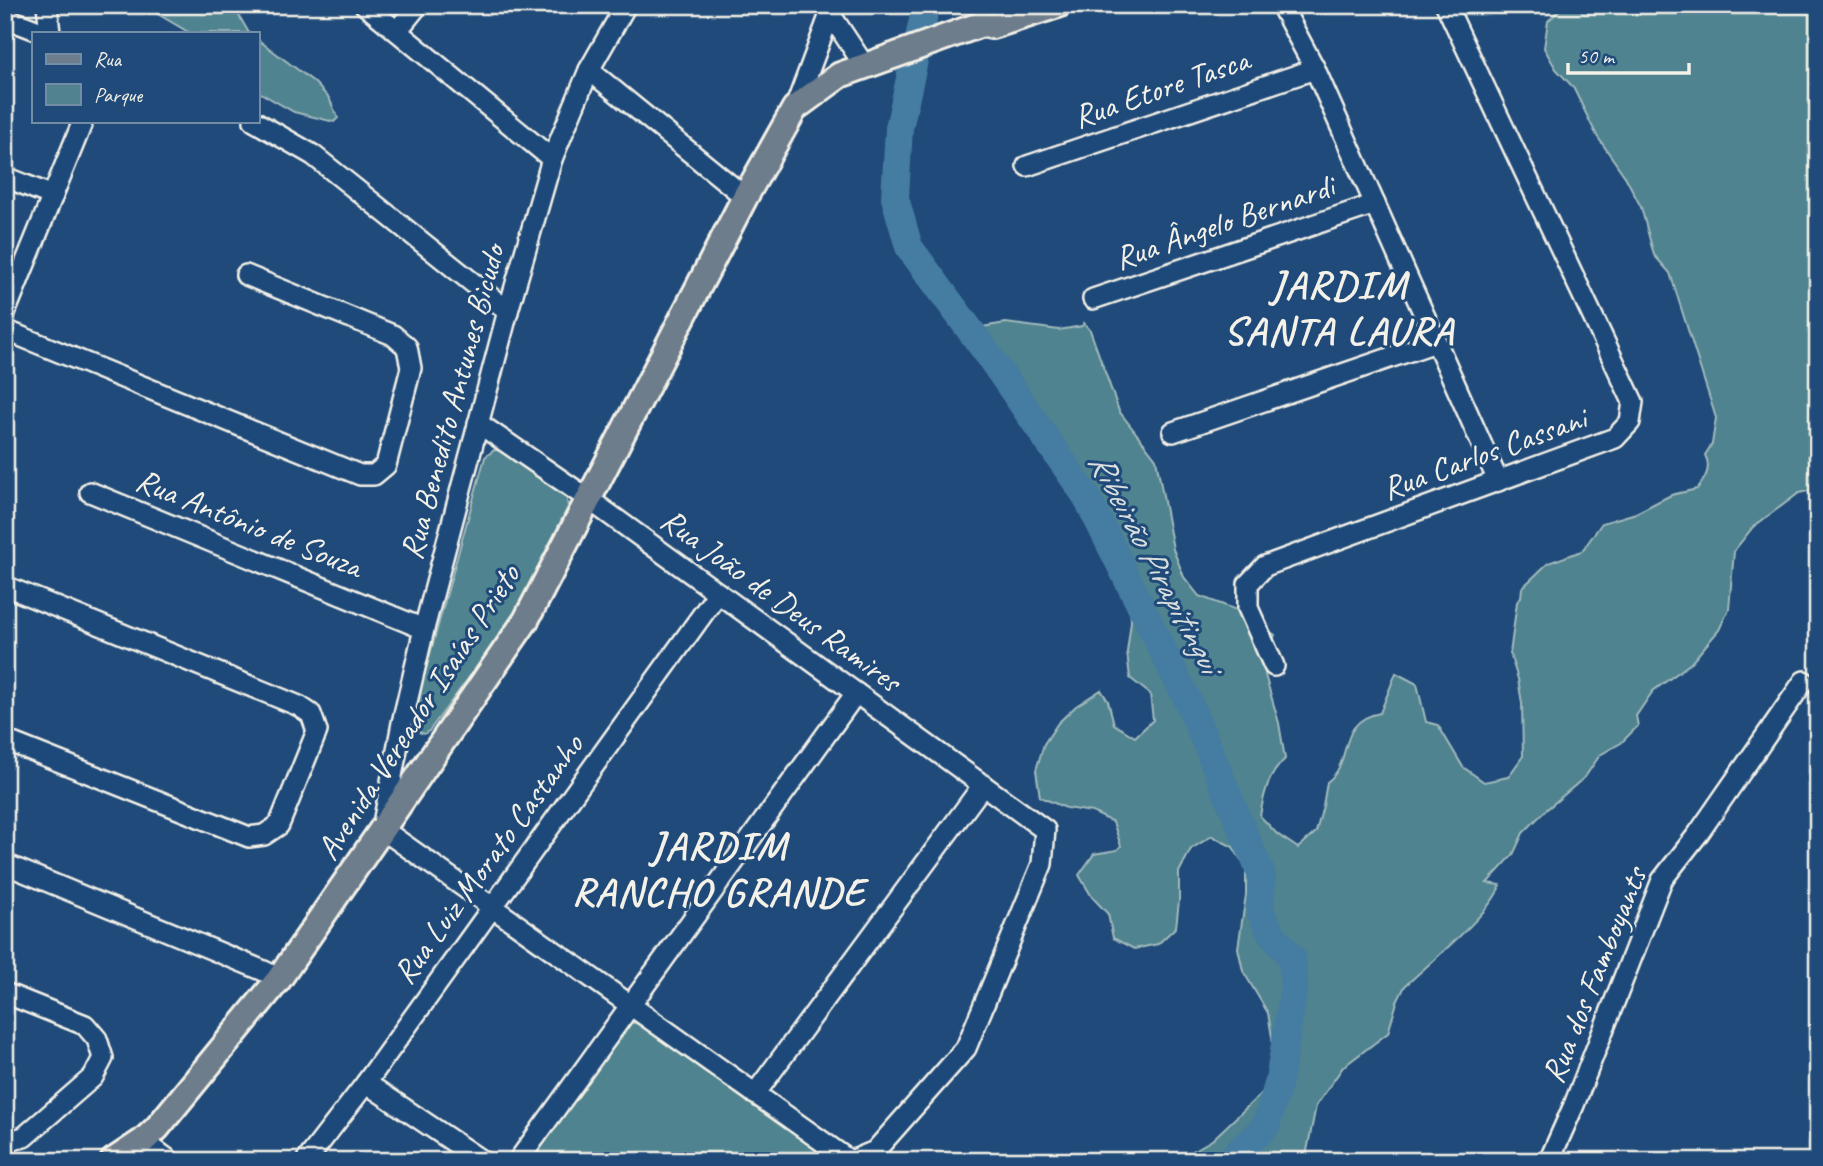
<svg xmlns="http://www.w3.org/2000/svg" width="1823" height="1166" font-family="Caveat,sans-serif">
  <rect width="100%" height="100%" fill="#1f4a7a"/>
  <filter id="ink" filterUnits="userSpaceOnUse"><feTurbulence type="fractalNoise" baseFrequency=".0143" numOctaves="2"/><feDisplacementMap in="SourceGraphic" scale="14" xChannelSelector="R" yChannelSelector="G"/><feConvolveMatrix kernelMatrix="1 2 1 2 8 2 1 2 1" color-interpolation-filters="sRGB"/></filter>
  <g filter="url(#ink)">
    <!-- green -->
    <g fill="#50838f" stroke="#a2babc" stroke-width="2">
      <polygon points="156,5 229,5 234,7 249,33 190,33 151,10"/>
      <path d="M1565 5H1818V146L1812 166 1818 191V489L1799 493 1753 527 1734 551 1729 609 1719 630 1691 663 1653 691 1636 716 1638 726 1621 743 1600 755 1585 777 1546 810 1523 833 1513 855 1487 883 1500 885C1494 911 1427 965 1405 986L1397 1002 1388 1033 1343 1067 1316 1106 1305 1161H1182L1191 1152 1212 1140 1265 1090 1272 1064V1037L1268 1013 1243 971 1238 948 1246 895V868L1233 847 1212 836 1191 849 1179 872V901L1176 927 1158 944 1134 949 1113 938 1108 914 1092 897 1079 875 1094 854 1117 850 1121 846 1113 822 1092 812 1066 808 1040 797 1036 770 1044 744 1058 723 1076 706 1101 690 1108 701 1114 724 1135 737 1153 720 1150 694 1130 678 1127 652 1131 621 1129 595 1122 571 1096 529 1090 506 1056 469 1043 449 1034 425 1001 382 977 344 982 327 1006 323 1059 330 1082 326 1084 323 1090 330 1119 411 1156 459 1173 549 1184 577 1199 596 1237 610 1275 635 1267 655 1265 675 1279 723 1285 759C1268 775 1264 793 1260 816L1277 834 1298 848 1316 832 1323 806 1327 782C1354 763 1335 721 1380 713L1396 673 1417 684 1426 722 1438 725 1463 767 1484 782 1508 777 1523 756 1522 703 1518 679 1510 654 1517 602 1521 597 1522 588 1548 563 1582 551 1602 523 1636 513 1671 495 1697 489C1705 479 1712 468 1705 455L1712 444 1716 418 1670 273 1654 255 1641 207 1626 178 1597 136 1573 87 1556 69 1544 48 1548 21Z"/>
      <polygon points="257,39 314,82 329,98 338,118 334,122 294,112 257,91"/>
      <polygon points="494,450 506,451 566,495 568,507 521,602 505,629 429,731 424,734 419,732 415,724 422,683 485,457"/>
      <polygon points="628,1022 640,1024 812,1145 818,1154 816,1161 528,1161"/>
    </g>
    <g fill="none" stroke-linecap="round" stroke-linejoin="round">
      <!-- river -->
      <polyline stroke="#447ba1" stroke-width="28" points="924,5 923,20 899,128 895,198 909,247 987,353 1086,496 1189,703 1262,876 1260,911 1272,934 1292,958 1294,988 1279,1081 1266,1126 1229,1161"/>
      <!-- minor casing -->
      <g stroke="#f4f1e8" stroke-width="24">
        <g id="minor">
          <polyline points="47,5 50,33"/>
          <polyline points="365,5 552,159"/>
          <polyline points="626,5 589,70 552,159 508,311 424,629 402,723 382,829 850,1161"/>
          <polyline points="1281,5 1315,69 1498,481"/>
          <polyline points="825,6 864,65"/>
          <polyline points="5,18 44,33"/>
          <polyline points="397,31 418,5"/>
          <polyline points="589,70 745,197"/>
          <polyline points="795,108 830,14"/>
          <polyline points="254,121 313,155 508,311"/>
          <polyline points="1027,166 1315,69"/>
          <polyline points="5,177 53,196"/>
          <polyline points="1093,299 1375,204"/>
          <polyline points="5,313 83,121"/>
          <polyline points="5,330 360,475 374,475 386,465 411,368 407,347 393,335 246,275"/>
          <polyline points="478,423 587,498 1045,830 1042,864 966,1048 875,1151 851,1161"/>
          <polyline points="1173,432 1436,342"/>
          <polyline points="90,492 424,629"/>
          <polyline points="5,586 299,706 311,714 317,731 279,825 264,835 249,837 5,740"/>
          <polyline points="1274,666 1248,608 1248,584 1265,566 1615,438 1630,422 1633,402 1446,5"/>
          <polyline points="5,864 264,971 279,979"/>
          <polyline points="5,993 85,1025 97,1039 103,1058 93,1077 24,1137 5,1142"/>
          <polyline points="366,1083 482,1161"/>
          <polyline points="755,1094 983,785"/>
          <polyline points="143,1141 170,1161"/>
          <polyline points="306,1161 366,1083 718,593"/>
          <polyline points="518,1161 856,693"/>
          <polyline points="1549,1161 1574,1105 1662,880 1698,834 1804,681"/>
        </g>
      </g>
      <!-- major casing -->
      <g stroke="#f4f1e8" stroke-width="30">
        <polyline id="major" points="113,1161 143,1141 157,1128 279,979 526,620 745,197 795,108 840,75 982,24 992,26 1058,5"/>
      </g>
      <!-- minor -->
      <use href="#minor" stroke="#1f4a7a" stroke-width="19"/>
      <!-- major -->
      <use href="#major" stroke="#6d7d8c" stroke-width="24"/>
    </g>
  </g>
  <g text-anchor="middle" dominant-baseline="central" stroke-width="6" stroke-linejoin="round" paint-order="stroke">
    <!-- street labels -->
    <g font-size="33" fill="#f4f1e8" stroke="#1f4a7a">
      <text transform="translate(1161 88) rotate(-19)">Rua Etore Tasca</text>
      <text transform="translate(1224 222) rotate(-19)">Rua Ângelo Bernardi</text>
      <text transform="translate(452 402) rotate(-75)">Rua Benedito Antunes Bicudo</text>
      <text transform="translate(1484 453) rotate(-20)">Rua Carlos Cassani</text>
      <text transform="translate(249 523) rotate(22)">Rua Antônio de Souza</text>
      <text transform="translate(781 600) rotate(36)">Rua João de Deus Ramires</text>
      <text transform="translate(418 712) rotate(-57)">Avenida Vereador Isaías Prieto</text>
      <text transform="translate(488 859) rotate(-54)">Rua Luiz Morato Castanho</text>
      <text transform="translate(1594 975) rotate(-68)">Rua dos Famboyants</text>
    </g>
    <!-- water labels -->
    <g font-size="35" font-style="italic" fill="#dadfdd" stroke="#1f4a7a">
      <text transform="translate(1155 562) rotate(62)">Ribeirão Pirapitingui</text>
    </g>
    <!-- district labels -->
    <g font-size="40" font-weight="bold" letter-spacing="2" fill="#f4f1e8" stroke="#1f4a7a">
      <text x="1339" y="285">JARDIM<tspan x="1339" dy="46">SANTA LAURA</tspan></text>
      <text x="719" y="846">JARDIM<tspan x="719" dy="46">RANCHO GRANDE</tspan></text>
    </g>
  </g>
  <!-- margin -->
  <rect width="1823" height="1166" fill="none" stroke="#1f4a7a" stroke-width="28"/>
  <rect x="14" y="14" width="1795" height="1138" fill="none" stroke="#f4f1e8" stroke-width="2.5" filter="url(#ink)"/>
  <!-- legend -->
  <rect x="32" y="32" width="228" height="91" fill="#1f4a7a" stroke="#748da6" stroke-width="2"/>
  <rect x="46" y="54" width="35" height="10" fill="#6d7d8c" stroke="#748da6" stroke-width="2"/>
  <text x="94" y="66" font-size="21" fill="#f4f1e8">Rua</text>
  <rect x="46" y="84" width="35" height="21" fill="#50838f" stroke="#748da6" stroke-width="2"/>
  <text x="94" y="102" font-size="21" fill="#f4f1e8">Parque</text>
  <!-- scale -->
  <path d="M1568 63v10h121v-10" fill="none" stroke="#f4f1e8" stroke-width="3.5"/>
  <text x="1578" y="63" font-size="21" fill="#f4f1e8" stroke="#1f4a7a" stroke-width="5" paint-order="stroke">50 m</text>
</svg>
